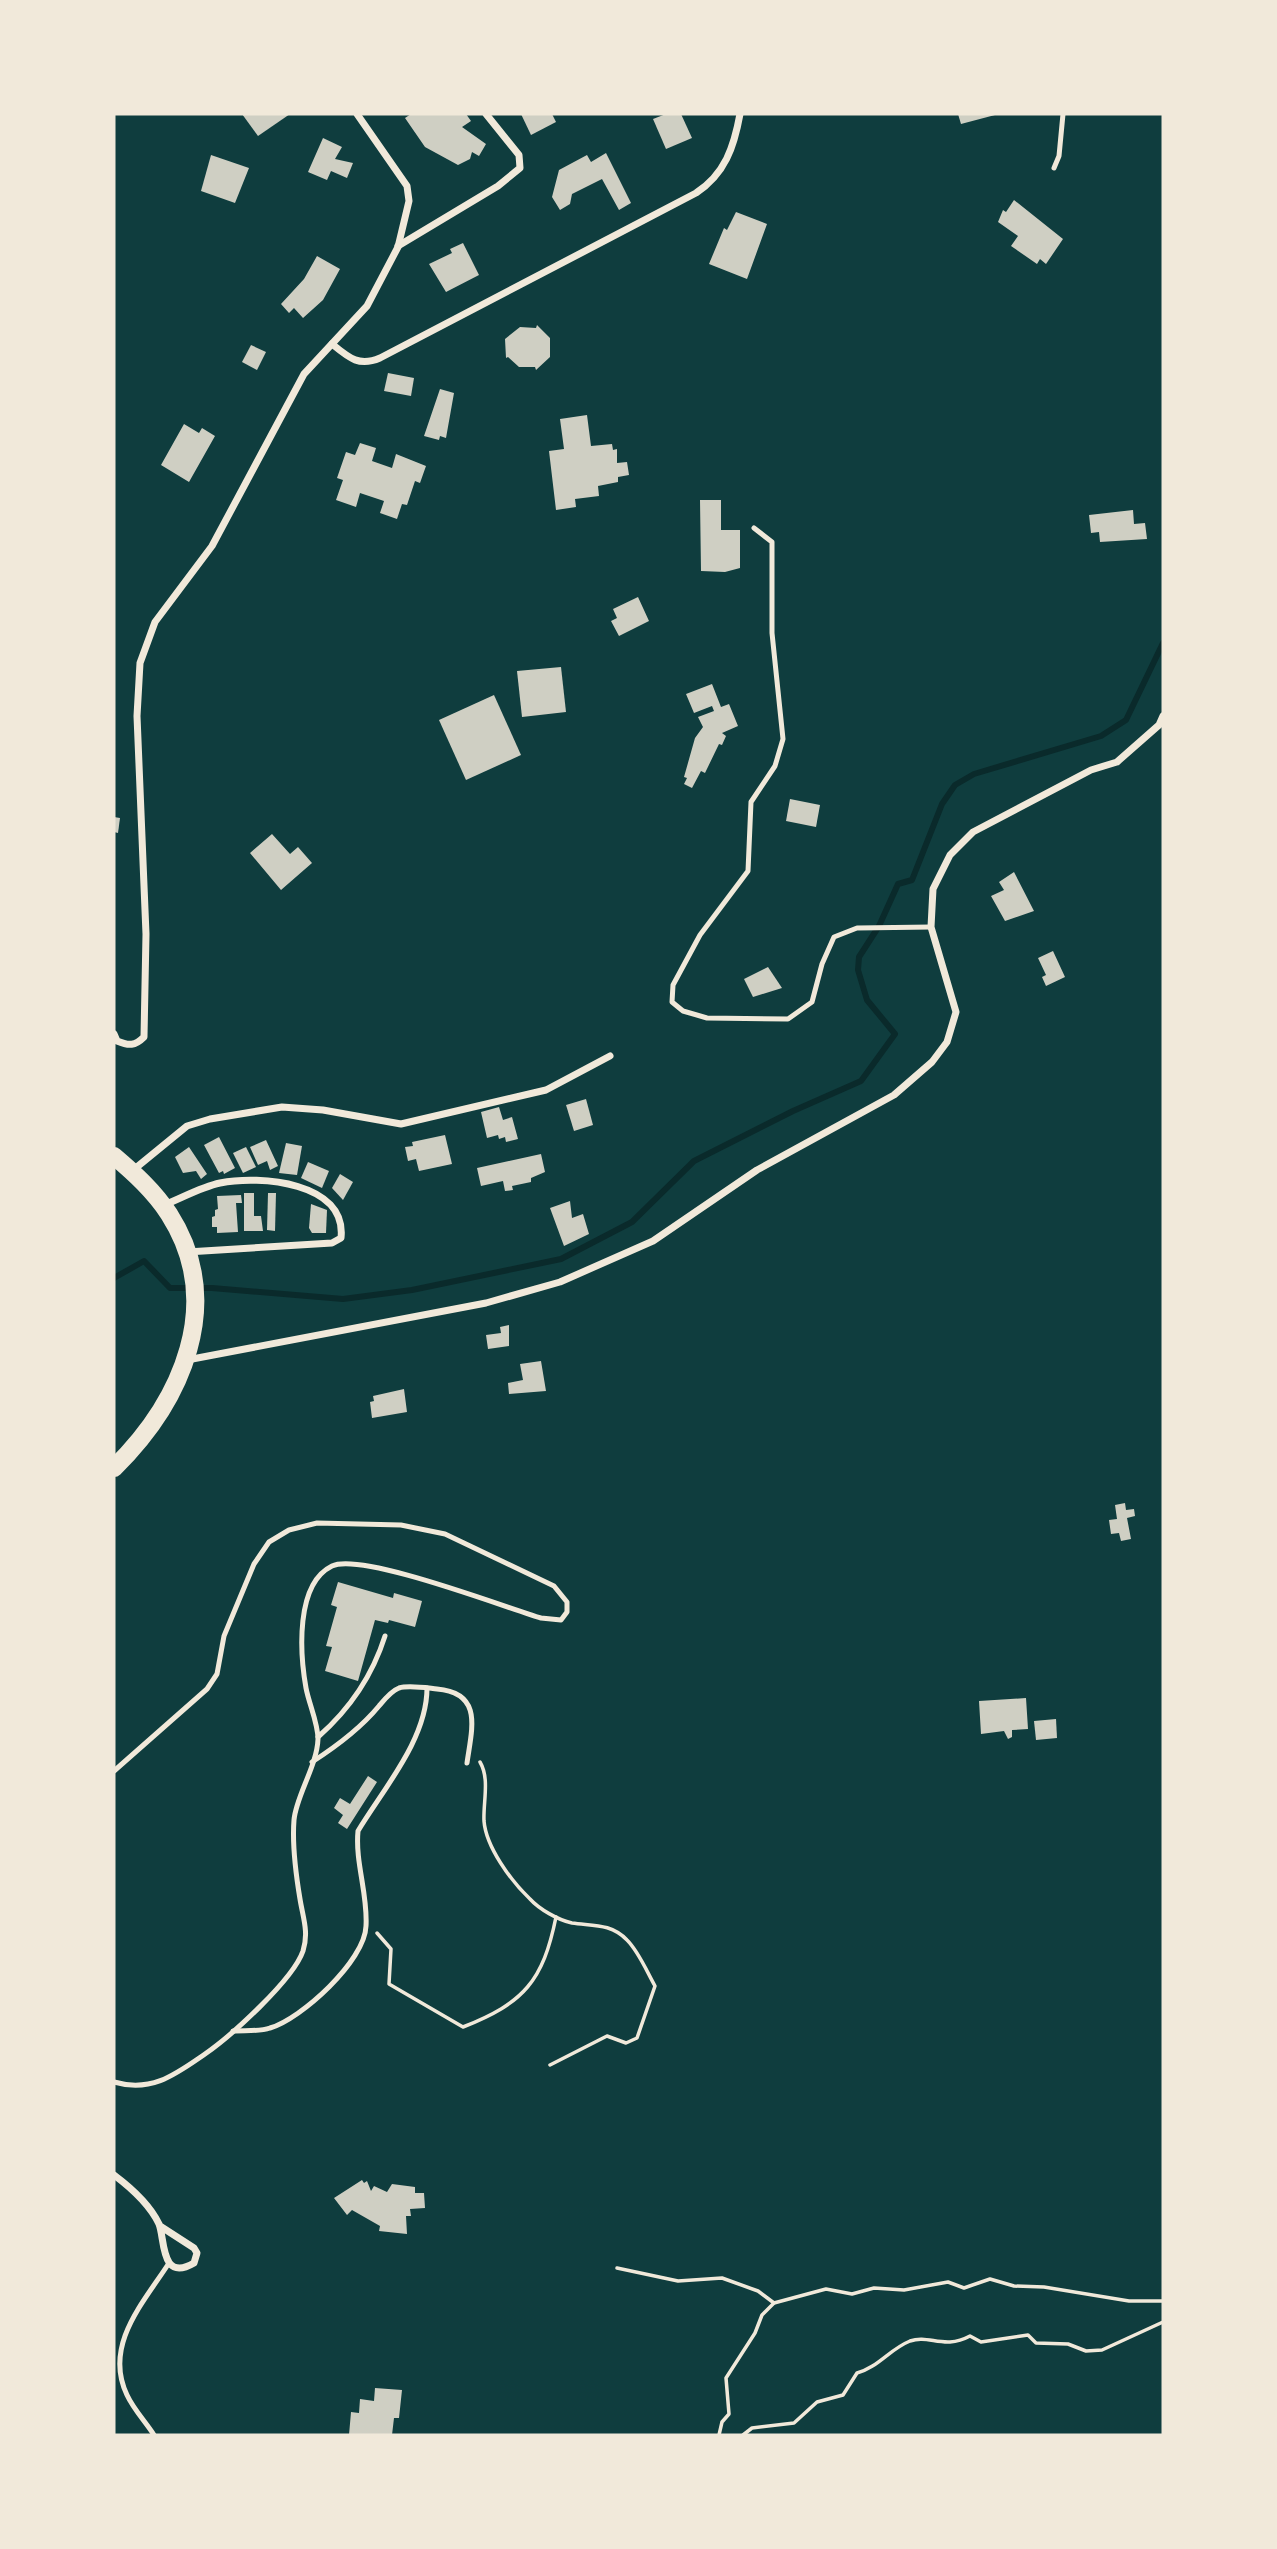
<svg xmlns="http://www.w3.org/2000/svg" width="1277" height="2549" font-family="'Golos Text',sans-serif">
  <rect width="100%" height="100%" fill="#0f3d3e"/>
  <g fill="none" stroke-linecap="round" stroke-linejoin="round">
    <!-- stream -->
    <polyline stroke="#0a2a2b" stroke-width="6" points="114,1278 144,1261 170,1288 212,1288 343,1299 412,1290 561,1259 632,1222 694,1161 793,1111 861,1081 895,1034 867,1000 858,970 859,957 879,926 898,884 912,880 942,804 955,785 974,774 1101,736 1126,720 1163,643"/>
  </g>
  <!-- building -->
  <g fill="#cfcfc3">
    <polygon points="242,114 290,114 258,136"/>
    <polygon points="411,114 466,114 471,121 462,127 486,144 479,156 472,152 470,159 458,165 425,147 405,118"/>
    <polygon points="521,114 552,114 556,122 531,135"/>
    <polygon points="666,114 681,114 692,138 666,149 653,119"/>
    <polygon points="958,114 995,114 995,115 961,124"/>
    <polygon points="323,138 342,147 335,159 353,163 347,178 331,171 327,180 308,172"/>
    <polygon points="606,153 631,203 619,210 602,179 572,194 570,204 560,210 552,197 559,170 587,155 591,162"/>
    <polygon points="211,155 249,168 235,203 201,191"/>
    <polygon points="1014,200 1063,239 1046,264 1040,259 1037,264 1011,246 1018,236 998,222 1003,210 1006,212"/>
    <polygon points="736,212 767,224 747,279 709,264 724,228 727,230"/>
    <polygon points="463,243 479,275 446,292 429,264 452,253 450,249"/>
    <polygon points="317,256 340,269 323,300 303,318 294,308 289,313 281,304 304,279"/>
    <polygon points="537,325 550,338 550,357 536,370 535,367 519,367 508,357 506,358 505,339 520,327 536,328"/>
    <polygon points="251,345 266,352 257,370 242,362"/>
    <polygon points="388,373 414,378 411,396 384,391"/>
    <polygon points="440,389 454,393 446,438 440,436 439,440 424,436"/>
    <polygon points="587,415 591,446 612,444 613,450 617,449 617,463 627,462 629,475 618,477 618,482 598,486 599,496 575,499 576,507 556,510 549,451 564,449 560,419"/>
    <polygon points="184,424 199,433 202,428 215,436 189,482 161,465"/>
    <polygon points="360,443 376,448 372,461 392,468 396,454 426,466 420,483 415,481 407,505 402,504 397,519 380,513 384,501 360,493 356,507 336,500 343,480 337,478 346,452 355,455"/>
    <polygon points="700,500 721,500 721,530 740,530 740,568 725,572 701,571"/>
    <polygon points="1133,510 1134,524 1145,523 1147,539 1100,542 1099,532 1091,533 1089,515"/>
    <polygon points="638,597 649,621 619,636 611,621 617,618 613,609"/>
    <polygon points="561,667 566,712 522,717 517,671"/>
    <polygon points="712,684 721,707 729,704 738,726 722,733 726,736 722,745 719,744 705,773 701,771 692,788 684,784 687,778 684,777 695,738 703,727 698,717 714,711 712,706 694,713 686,694"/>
    <polygon points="494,695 521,755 466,780 439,720"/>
    <polygon points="790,799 820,805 816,827 786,821"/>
    <polygon points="114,817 120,818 118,833 114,832"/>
    <polygon points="272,834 290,854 298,847 312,863 281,890 250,853"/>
    <polygon points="1014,872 1034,911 1005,921 991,896 1004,890 999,882"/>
    <polygon points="1053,951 1065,977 1046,986 1042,977 1046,975 1038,958"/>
    <polygon points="768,967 782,988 753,997 744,979"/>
    <polygon points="586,1099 593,1125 574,1131 566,1105"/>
    <polygon points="499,1107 503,1120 512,1117 518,1139 506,1142 505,1137 499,1139 498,1135 487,1138 481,1112"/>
    <polygon points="445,1135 452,1164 419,1171 416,1159 408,1161 405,1147 413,1146 412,1142"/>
    <polygon points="219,1137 235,1168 224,1174 223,1171 219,1173 204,1145"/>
    <polygon points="266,1140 278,1166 270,1170 267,1161 258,1165 250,1147"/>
    <polygon points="286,1143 302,1146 297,1175 279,1173"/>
    <polygon points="189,1147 207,1174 201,1179 196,1171 183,1173 175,1157"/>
    <polygon points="246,1147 256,1167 243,1173 233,1153"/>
    <polygon points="541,1154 545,1172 531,1178 531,1182 512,1186 513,1190 505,1191 503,1181 481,1186 477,1168"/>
    <polygon points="308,1162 329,1171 322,1188 301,1178"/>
    <polygon points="340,1174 353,1182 343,1200 332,1188"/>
    <polygon points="244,1193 254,1193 254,1216 261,1216 263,1231 244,1231"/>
    <polygon points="268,1193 276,1193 275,1231 267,1230"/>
    <polygon points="241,1195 242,1203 236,1203 238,1232 217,1233 217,1227 212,1227 212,1217 215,1216 215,1210 218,1209 217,1196"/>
    <polygon points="570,1201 572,1218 583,1214 589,1234 564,1246 550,1208"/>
    <polygon points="311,1204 327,1210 326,1233 312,1233 309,1228"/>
    <polygon points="509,1325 509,1346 488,1349 486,1335 501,1333 500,1327"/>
    <polygon points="541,1361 546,1391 509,1394 508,1383 523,1380 520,1364"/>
    <polygon points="404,1389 407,1412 372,1418 370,1402 374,1401 373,1396"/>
    <polygon points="1125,1503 1126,1510 1134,1509 1135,1516 1127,1518 1131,1539 1121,1541 1119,1533 1111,1534 1109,1520 1117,1519 1115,1505"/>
    <polygon points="338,1582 393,1598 394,1593 422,1601 415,1627 389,1620 388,1623 375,1620 358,1681 325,1671 332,1647 326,1646 337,1607 331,1605"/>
    <polygon points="1026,1698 1028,1729 1012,1730 1012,1737 1008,1739 1004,1731 981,1734 979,1701"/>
    <polygon points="1056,1719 1057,1738 1036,1740 1034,1721"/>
    <polygon points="368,1776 377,1782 347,1829 338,1823 343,1815 334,1808 340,1798 350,1804"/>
    <polygon points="362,2180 364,2183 367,2181 371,2191 374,2186 387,2192 392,2184 415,2187 415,2193 424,2193 425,2208 410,2209 411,2216 406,2216 407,2234 379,2231 380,2226 352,2210 347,2215 334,2198"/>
    <polygon points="375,2388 402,2390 399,2418 394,2418 392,2435 349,2435 351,2412 359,2413 360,2399 374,2401"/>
  </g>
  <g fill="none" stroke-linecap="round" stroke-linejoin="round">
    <!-- path -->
    <g stroke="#f1e9da" stroke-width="3.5">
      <path d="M480 1762C490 1779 483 1802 484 1821 486 1847 511 1881 530 1899 539 1909 558 1920 572 1923 592 1926 611 1923 627 1940 639 1952 647 1972 655 1986L637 2038 626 2043 607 2036 550 2065"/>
      <path d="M377 1933 391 1949 389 1984 463 2027C524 2003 543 1981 556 1917"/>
      <polyline points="617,2268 678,2281 722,2278 758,2291 774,2303"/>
      <polyline points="719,2435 722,2422 729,2414 726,2378 755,2333 762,2315 774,2303 826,2289 852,2294 874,2288 904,2290 948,2282 964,2288 990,2279 1014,2286 1044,2287 1129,2301 1163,2301"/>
      <path d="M743 2435 752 2428 794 2423 817 2402 843 2395 857 2373C877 2368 890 2349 910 2341 929 2334 944 2350 970 2336L981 2342 1028 2335 1036 2343 1068 2344 1086 2351 1102 2350 1163 2322"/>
    </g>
    <!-- service -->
    <g stroke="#f1e9da" stroke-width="5">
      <polyline points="1054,168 1059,156 1063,114"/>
      <polyline points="754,528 772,542 772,633 783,739 775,766 751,802 748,871 700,935 673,985 672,1002 683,1011 707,1018 788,1019 812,1002 822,964 834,937 857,928 931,927"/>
      <path d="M318 1737C350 1709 372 1677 385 1636"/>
      <path d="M312 1762C337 1746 360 1729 379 1706 384 1700 391 1691 399 1688 409 1685 427 1688 437 1689 483 1693 472 1728 467 1763"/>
      <path d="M114 1771 207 1689 217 1674 224 1636 254 1564 269 1542 289 1530 317 1523 401 1525 445 1534 554 1586 567 1602V1612L561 1620 541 1618C504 1607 361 1552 332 1566 295 1584 300 1654 306 1688 309 1704 318 1723 318 1739 317 1766 296 1796 294 1820 292 1845 296 1875 300 1899 303 1918 309 1932 303 1951 293 1980 231 2036 205 2054 176 2074 152 2093 114 2082"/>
      <path d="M233 2031C244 2030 259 2032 270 2028 301 2019 365 1961 366 1926 368 1894 355 1863 358 1831 384 1788 427 1739 427 1688"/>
      <path d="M154 2435C145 2421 134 2410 127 2395 103 2345 144 2302 169 2263"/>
    </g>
    <!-- minor -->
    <g stroke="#f1e9da" stroke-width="7">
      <polyline points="398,246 498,186 520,168 519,155 486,114"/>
      <path d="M332 344C349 358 359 367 380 358L696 193C725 174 734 147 740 114"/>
      <path d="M114 1034 117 1041C129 1046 135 1046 144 1037L146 934 137 716 140 663 155 622 212 546 304 374 367 306 398 247 409 201 407 186 357 114"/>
      <polyline points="132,1171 187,1126 210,1119 282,1107 323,1110 401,1124 546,1090 610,1056"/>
      <path d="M164 1205C182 1198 201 1187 220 1183 260 1175 347 1182 341 1238L332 1243 187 1252"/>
      <polyline points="187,1360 486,1303 560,1282 653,1241 757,1170 894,1095 932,1062 947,1042 956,1012 931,927 933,889 950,855 973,832 1091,770 1117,762 1159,725 1163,716"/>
      <path d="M114 2175C130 2187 150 2205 159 2224 165 2238 160 2283 194 2263L197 2253 194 2248 160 2226"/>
    </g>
    <!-- primary -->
    <path stroke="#f1e9da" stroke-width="18" d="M114 1156C134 1173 154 1191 169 1214 226 1303 182 1401 114 1468"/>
  </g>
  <!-- border -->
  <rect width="1277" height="2549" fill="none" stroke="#f1e9da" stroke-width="231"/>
</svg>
